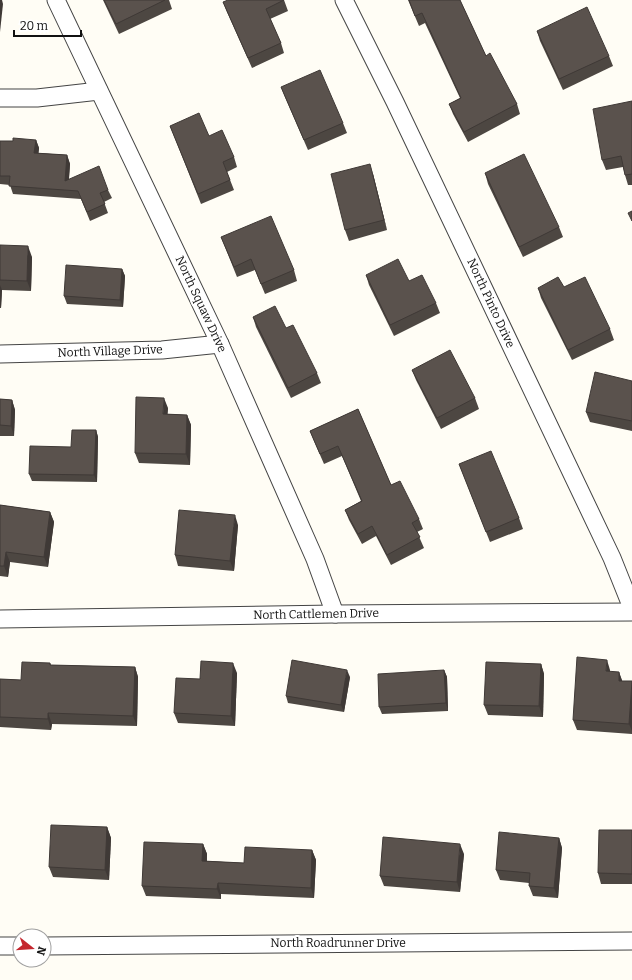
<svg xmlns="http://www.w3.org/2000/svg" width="632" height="980" font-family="Bitter,serif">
  <rect width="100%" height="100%" fill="#fffdf5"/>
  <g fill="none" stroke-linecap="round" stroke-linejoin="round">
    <!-- street casing -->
    <g stroke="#444" stroke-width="19">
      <g id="street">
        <polyline points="56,0 220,344 315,559 335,614"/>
        <polyline points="344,0 395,102 612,558 632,608"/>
        <polyline points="0,98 37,98 99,91"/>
        <polyline points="0,354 162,350 220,344"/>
        <polyline points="0,619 335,614 632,612"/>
        <polyline points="0,946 20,946"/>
        <polyline points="44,946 632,941"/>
      </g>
    </g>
    <!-- street -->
    <use href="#street" stroke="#fff" stroke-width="17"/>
  </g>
  <!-- wall -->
  <g fill="#4d4742">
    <polygon points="103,0 169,0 172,9 119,34"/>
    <polygon points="284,0 288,11 270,19 281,43 284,53 252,68 227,12 223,2"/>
    <polygon points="408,0 460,0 486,56 517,104 520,114 468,142 453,114 449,104 460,98 425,23 419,26"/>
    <polygon points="537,31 609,56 613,66 563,90 540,41"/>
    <polygon points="281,87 343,123 347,133 308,150 285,97"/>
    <polygon points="632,101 632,185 628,185 625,175 623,167 606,170 602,160"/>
    <polygon points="170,126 209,136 234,157 237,167 227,172 234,190 201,204"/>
    <polygon points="36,140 39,148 38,153 67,155 70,164 69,179 108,190 112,198 104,202 108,213 90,221 81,199 13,194 10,185 0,184 0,141 13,141"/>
    <polygon points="485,173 559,227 563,237 523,257 488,184"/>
    <polygon points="373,174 387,230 349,241 345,230"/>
    <polygon points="221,237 294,270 297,281 265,294 255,270 237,277"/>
    <polygon points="0,245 32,257 31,291 2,290 1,308 0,308"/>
    <polygon points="122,269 125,276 123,307 67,304 64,296"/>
    <polygon points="366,275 436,303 440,313 394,336 369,285"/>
    <polygon points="564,287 610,329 614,340 572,360 541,298 538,288"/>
    <polygon points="253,317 286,328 317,373 321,383 291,398 256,327"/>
    <polygon points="412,370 475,398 479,409 441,429 416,380"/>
    <polygon points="632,381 632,431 590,422 586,412"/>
    <polygon points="0,399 12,400 15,410 14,436 0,436"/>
    <polygon points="168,408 167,414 187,415 191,425 190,465 139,463 135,453"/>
    <polygon points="358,409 391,485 419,519 423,529 417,532 424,548 391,565 376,536 362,544 349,520 345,510 361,501 342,456 324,464 314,441 310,431"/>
    <polygon points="96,430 98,437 97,482 32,481 29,474 71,447"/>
    <polygon points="459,464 519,518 523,529 490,542"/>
    <polygon points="0,505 50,512 54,522 48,567 10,562 8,577 0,576"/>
    <polygon points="238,525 234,571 178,566 175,555"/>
    <polygon points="50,663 51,665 135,667 138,677 137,726 52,724 51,730 0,727 0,679 21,680"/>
    <polygon points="541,664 544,674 543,717 488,715 484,705"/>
    <polygon points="444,670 447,677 448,711 382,714 379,707"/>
    <polygon points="610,670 610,672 619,672 622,681 632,681 632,734 577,730 573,720"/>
    <polygon points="237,673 235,726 178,723 174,713 200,679"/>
    <polygon points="350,677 344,712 288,703 286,696"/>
    <polygon points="107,827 111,838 109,880 53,877 49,867"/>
    <polygon points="632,830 632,884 601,884 598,873"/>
    <polygon points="559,838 562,848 558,898 533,896 529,886 529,883 500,880 496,870"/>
    <polygon points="203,844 207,854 207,861 244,863 312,850 316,860 314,898 221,894 221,899 146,896 142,886"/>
    <polygon points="464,854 460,892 384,886 380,876"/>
  </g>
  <!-- shaded-wall -->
  <g fill="#3f3936">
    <polygon points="0,0 2,0 3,4 0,32"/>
    <polygon points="36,140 39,148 38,161 34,153"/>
    <polygon points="67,155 70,164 68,189 65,181"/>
    <polygon points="370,164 373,174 387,230 384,220"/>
    <polygon points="28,246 32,257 31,291 27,281"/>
    <polygon points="122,269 125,276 123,307 120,300"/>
    <polygon points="0,285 2,290 1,308 0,305"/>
    <polygon points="164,398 168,408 167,424 163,414"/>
    <polygon points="12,400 15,410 14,436 11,426"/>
    <polygon points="187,415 191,425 190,465 186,454"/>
    <polygon points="96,430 98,437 97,482 94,475"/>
    <polygon points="50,512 54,522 48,567 44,557"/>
    <polygon points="235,515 238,525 234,571 230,561"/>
    <polygon points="6,552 10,562 8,577 4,566"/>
    <polygon points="607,660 610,670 609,682 606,671"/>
    <polygon points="233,663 237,673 235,726 231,716"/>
    <polygon points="541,664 544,674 543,717 539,706"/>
    <polygon points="135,667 138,677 137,726 133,716"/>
    <polygon points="347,670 350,677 344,712 341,705"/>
    <polygon points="444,670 447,677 448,711 446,703"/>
    <polygon points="619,672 623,683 619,681"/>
    <polygon points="632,686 632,731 629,724"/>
    <polygon points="48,713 52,724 51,730 48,719"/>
    <polygon points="107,827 111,838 109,880 105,870"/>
    <polygon points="559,838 562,848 558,898 554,888"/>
    <polygon points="203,844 207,854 206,871 202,861"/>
    <polygon points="460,844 464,854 460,892 457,882"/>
    <polygon points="312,850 316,860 314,898 311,888"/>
    <polygon points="218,883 221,894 221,899 217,889"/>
  </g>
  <!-- building -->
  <g fill="#5a524d" stroke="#3f3936">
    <polygon points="104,0 165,0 116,24"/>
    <polygon points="228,0 284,0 266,9 281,43 248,58 223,2"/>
    <polygon points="409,0 460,0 486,56 490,53 517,104 464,132 449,104 461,98 422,13 415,16"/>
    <polygon points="587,7 609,56 559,79 537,31"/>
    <polygon points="320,70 343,123 304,140 281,87"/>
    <polygon points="632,101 632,174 625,175 621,156 602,160 593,109"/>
    <polygon points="199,113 209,136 222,130 234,157 223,162 230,180 198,194 170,126"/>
    <polygon points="13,138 36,140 34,153 67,155 65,181 99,166 108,190 100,193 105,204 87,212 78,191 9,186 10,176 0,176 0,141 13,141"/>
    <polygon points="524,154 559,227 519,247 485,173"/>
    <polygon points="370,164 384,220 345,230 331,174"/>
    <polygon points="632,211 632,221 628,213"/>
    <polygon points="271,216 294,270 261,284 251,259 234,267 221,237"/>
    <polygon points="0,245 28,246 27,281 0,280"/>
    <polygon points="398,259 409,281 422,275 436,303 390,325 366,275"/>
    <polygon points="66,265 122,269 120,300 64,296"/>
    <polygon points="558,277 564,287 585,277 610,329 568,350 538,288"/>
    <polygon points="275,306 286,328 293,325 317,373 288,388 253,317"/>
    <polygon points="450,350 475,398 437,418 412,370"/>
    <polygon points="595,372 632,381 632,421 586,412"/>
    <polygon points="136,397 164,398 163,414 187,415 186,454 135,453"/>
    <polygon points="0,399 12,400 11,426 0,425"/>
    <polygon points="358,409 391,485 400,481 419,519 412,523 420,537 387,555 372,526 358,534 345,510 362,501 338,446 320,454 310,431"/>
    <polygon points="72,430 96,430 94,475 29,474 30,446 71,447"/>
    <polygon points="491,451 519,518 486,532 459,464"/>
    <polygon points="0,505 50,512 44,557 6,552 4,566 0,566"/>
    <polygon points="179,510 235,515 230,561 175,555"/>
    <polygon points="577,657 607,660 606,671 619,672 619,681 632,681 629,724 573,720"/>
    <polygon points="292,660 347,670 341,705 286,696"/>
    <polygon points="201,661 233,663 231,716 174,713 176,678 200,679"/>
    <polygon points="22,662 50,663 50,665 135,667 133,716 48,713 48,719 0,717 0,679 21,680"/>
    <polygon points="486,662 541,664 539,706 484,705"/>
    <polygon points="444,670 446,703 379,707 378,674"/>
    <polygon points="51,825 107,827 105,870 49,867"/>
    <polygon points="599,830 632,830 632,874 598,873"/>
    <polygon points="499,832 559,838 554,888 529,886 530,873 496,870"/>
    <polygon points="383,837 460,844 457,882 380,876"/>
    <polygon points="144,842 203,844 202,861 244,863 245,847 312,850 311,888 218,883 217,889 142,886"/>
  </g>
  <g text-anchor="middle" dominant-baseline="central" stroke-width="4" stroke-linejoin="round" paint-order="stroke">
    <!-- street labels -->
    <g font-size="12" fill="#111" stroke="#fff">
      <text transform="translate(491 303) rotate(65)">North Pinto Drive</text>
      <text transform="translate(201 304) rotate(65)">North Squaw Drive</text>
      <text transform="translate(110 351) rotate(-2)">North Village Drive</text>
      <text transform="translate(316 614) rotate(-1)">North Cattlemen Drive</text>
      <text x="338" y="943">North Roadrunner Drive</text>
    </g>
  </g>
  <!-- north arrow -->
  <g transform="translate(32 948) rotate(107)"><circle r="19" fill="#ffffff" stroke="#a0a0a0"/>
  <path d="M0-3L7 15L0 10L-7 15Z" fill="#c4262e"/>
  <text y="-6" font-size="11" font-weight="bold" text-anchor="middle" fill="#111111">N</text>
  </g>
  <!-- scale -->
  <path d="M14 30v6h67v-6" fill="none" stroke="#111111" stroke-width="2"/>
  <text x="20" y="30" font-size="12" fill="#111111" stroke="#ffffff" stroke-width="3" paint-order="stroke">20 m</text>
</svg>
